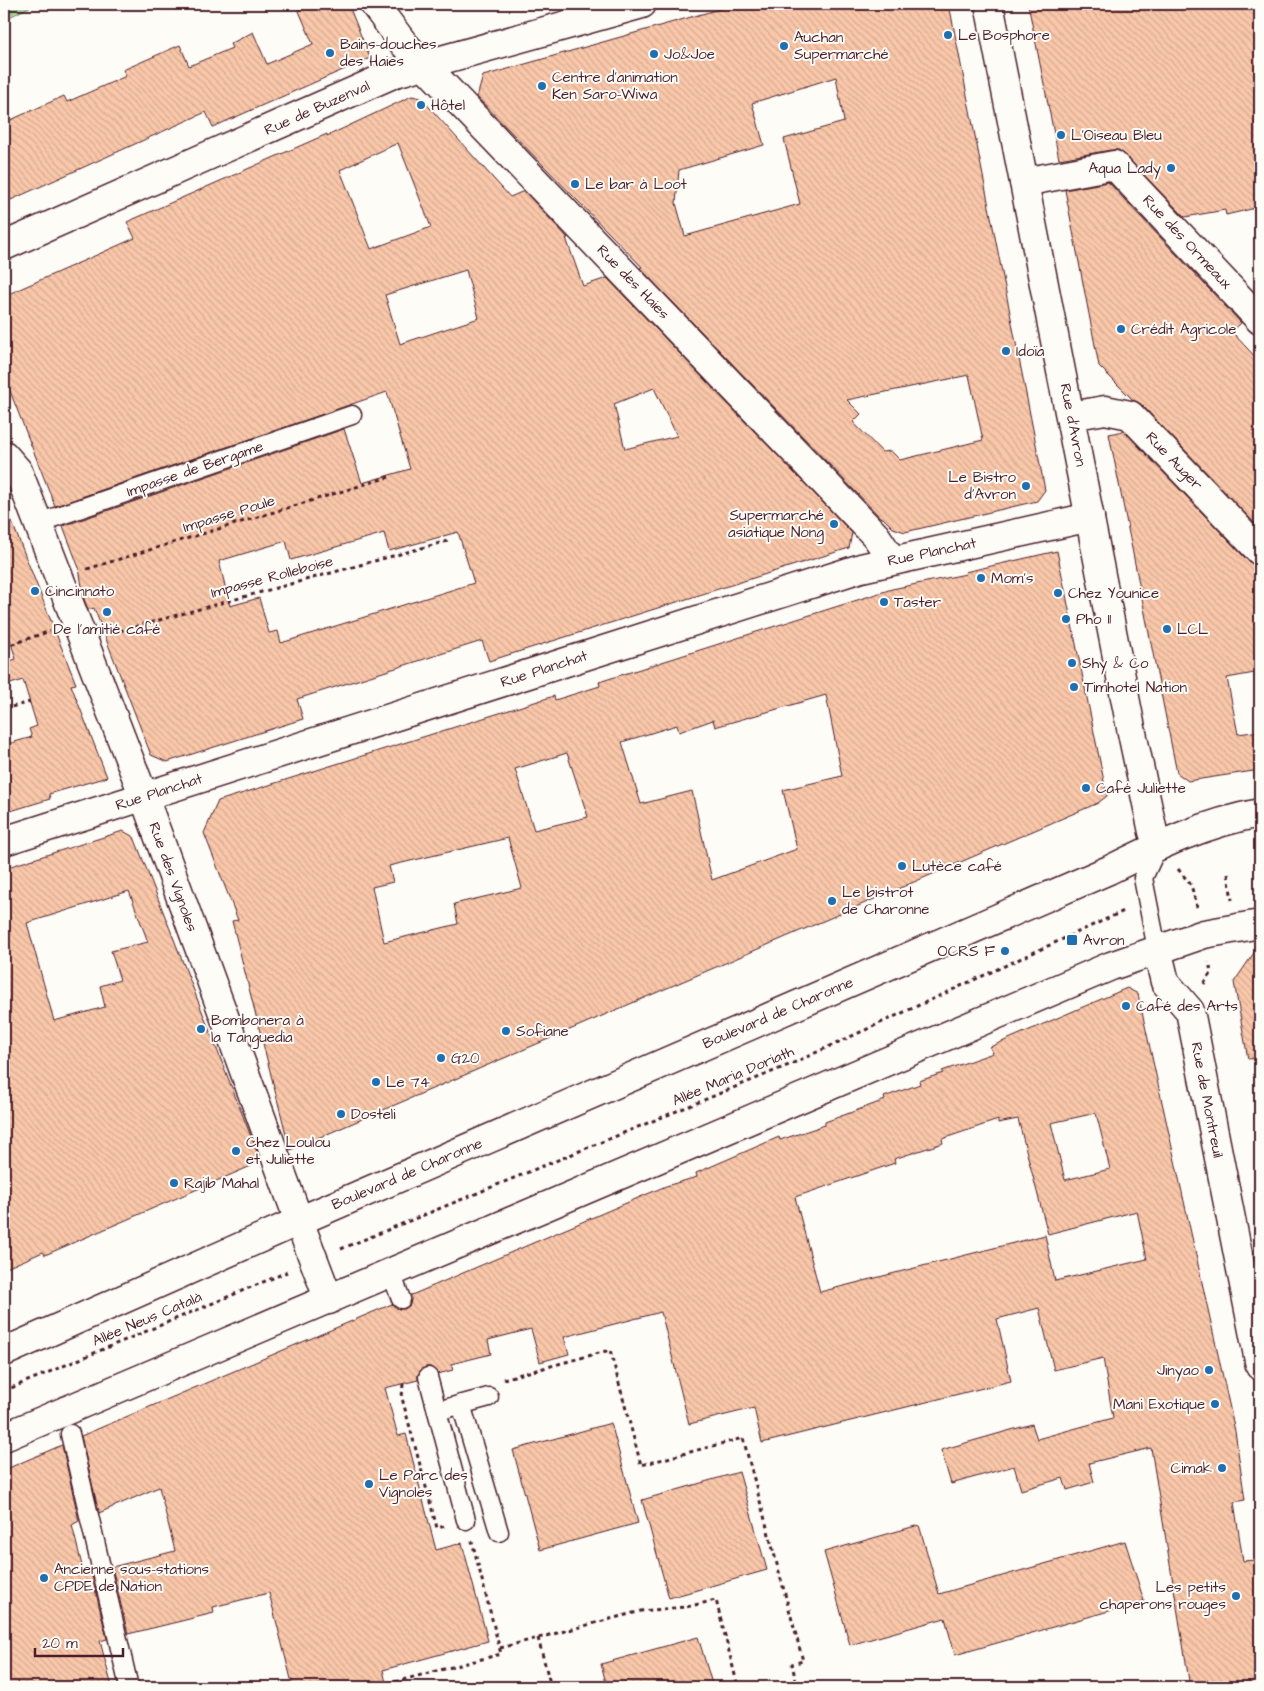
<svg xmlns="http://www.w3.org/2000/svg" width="1264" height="1691" font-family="'Architects Daughter',sans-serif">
  <defs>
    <pattern id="garden-dots" width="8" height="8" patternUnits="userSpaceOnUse" patternTransform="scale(1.25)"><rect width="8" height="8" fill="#a6dda0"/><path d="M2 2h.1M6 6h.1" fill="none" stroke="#90bd8a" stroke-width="1.8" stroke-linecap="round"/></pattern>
    <pattern id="building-back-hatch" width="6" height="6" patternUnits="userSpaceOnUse" patternTransform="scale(1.25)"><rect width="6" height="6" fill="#f9c7a9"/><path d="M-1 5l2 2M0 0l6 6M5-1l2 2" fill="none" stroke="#d7aa92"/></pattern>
  </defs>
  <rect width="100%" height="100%" fill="#fdfcf7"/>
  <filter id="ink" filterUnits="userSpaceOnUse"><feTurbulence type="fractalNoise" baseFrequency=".02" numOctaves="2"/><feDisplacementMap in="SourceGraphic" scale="10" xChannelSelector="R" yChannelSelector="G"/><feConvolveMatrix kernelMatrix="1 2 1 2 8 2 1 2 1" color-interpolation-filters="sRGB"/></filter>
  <g filter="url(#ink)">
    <!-- garden -->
    <polygon fill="url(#garden-dots)" stroke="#787e66" points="4,4 35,4 4,20"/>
    <!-- building -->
    <g fill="url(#building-back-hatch)" stroke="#4a1f2b" fill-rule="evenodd">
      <polygon points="296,4 346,4 351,11 370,58 213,127 206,112 4,203 4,123 64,96 67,102 126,76 123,70 180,45 189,66 232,48 230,44 253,32 267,64 313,44"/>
      <path d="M737 4H949L1045 490 1037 501 905 532 893 528 883 518H881L640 268 642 267 477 97 483 76ZM836 77 844 122 784 139 800 204 685 236 676 203 679 170 764 145 752 103ZM969 375 983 440 900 460 891 451 882 452 853 422 861 414 847 400Z"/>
      <polygon points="1028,4 1260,4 1260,207 1226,215 1225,210 1185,217 1119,150 1111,150 1059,159"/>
      <path d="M412 96 421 98 510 197 524 191 568 238H566L583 286 607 278 852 533 849 548 489 661 482 641 297 699 303 719 167 762 151 755 94 608 88 610 84 599 79 568 63 526 344 429 362 483 410 469 387 392 55 506 4 376V296L135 238 127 222 327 134V136ZM398 143 431 227 371 249 340 170ZM466 270 479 318 400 344 385 295ZM654 388 677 436 625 449 614 404ZM458 532 474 583 281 643 278 631 269 633 259 598 230 606 219 561 286 541 291 560 384 533 389 551Z"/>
      <polygon points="1108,182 1241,323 1232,332 1260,362 1260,529 1141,404 1133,400 1099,366 1065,190"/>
      <polygon points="1124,431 1249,562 1260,566 1260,672 1227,678 1238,734 1260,731 1260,770 1188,781 1177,773 1109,434"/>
      <polygon points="4,502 76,684 71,685 107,777 49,794 50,799 4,813 4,745 32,737 29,729 37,726 23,680 4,686 4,663 16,659 4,621"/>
      <path d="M1057 551 1107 796 1098 803 290 1150 232 921 238 920 204 833 218 801 554 696 555 700 600 686 599 682 892 589 966 574 965 572ZM826 695 842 776 783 790 797 849 712 880 692 791 641 804 622 742 677 725 679 732 713 720 715 727ZM567 753 588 817 534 830 515 769ZM508 838 522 888 454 904 458 924 384 942 372 887 393 882 389 866Z"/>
      <path d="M123 831 134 837 257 1152 251 1166 45 1255 43 1252 4 1269V866H11ZM129 891 148 942 111 951 120 980 100 986 105 1007 54 1021 27 923Z"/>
      <polygon points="1260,944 1260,1058 1248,1059 1234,982"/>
      <path d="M1127 988 1138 994 1235 1431 1245 1500 1234 1502 1243 1561 1256 1560 1260 1589V1687H1190L1151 1448 1089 1463 1094 1482 1067 1490 1063 1478 1021 1490 1014 1466 951 1484 941 1450 1032 1424 1037 1439 1113 1418 1103 1358 1054 1370 1039 1308 997 1319 1011 1381 762 1443 754 1408 689 1424 661 1312 564 1337 569 1354 540 1362 531 1329 488 1340 491 1354 451 1364 453 1370 438 1374 431 1367H425L418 1374V1380L385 1388 398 1436 406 1434 436 1550 462 1543 488 1641 383 1670 387 1687H293L269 1593 213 1607 214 1613 128 1634 112 1567 175 1551 159 1487 99 1513 81 1436 392 1304 399 1309H405L410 1305 411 1295 414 1294 666 1186 697 1177 696 1173 779 1137 780 1140 825 1125V1122L885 1100 884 1097 920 1084 919 1081 943 1073 942 1071 993 1053 990 1047ZM1096 1113 1110 1169 1065 1180 1051 1123ZM1018 1119 1048 1234 1137 1211 1147 1259 1055 1281 1045 1235 820 1292 795 1197 895 1163 894 1159 943 1143 942 1139 998 1120V1123Z"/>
      <polygon points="611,1423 638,1523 540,1550 513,1450"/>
      <polygon points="62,1445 79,1521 72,1525 84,1574 91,1572 107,1639 100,1641 112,1687 4,1687 4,1470"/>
      <polygon points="739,1472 767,1570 669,1598 642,1500"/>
      <polygon points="919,1525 939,1594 1125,1541 1144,1601 955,1655 945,1618 850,1645 824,1552"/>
      <polygon points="698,1637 713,1687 607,1687 601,1664"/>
    </g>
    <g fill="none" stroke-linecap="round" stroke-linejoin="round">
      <!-- service casing -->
      <g stroke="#4a1f2b" stroke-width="21">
        <g id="service">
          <polyline points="38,523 352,415"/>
          <polyline points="1157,949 1143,878 1158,846"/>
          <polyline points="391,1273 401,1299"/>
          <polyline points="428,1377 437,1411 489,1397"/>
          <polyline points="461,1404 499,1532"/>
          <polyline points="437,1411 466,1520"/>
          <polyline points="70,1434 129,1687"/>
        </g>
      </g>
      <!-- minor casing -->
      <g stroke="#4a1f2b" stroke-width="31">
        <g id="minor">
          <polyline points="374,4 404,44 876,536 892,560"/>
          <polyline points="1024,182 1114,165 1260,320"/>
          <polyline points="4,246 395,73 642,4"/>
          <polyline points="1071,416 1105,410 1130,415 1260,551"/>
          <polyline points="4,455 18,471 144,797 299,1221"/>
          <polyline points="4,841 861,568 1090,517"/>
          <polyline points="1157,949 1165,982 1190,1011 1260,1366"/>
        </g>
      </g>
      <!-- tertiary casing -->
      <g stroke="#4a1f2b" stroke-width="31">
        <polyline id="tertiary" points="989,4 1131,728 1153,832 1158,845"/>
      </g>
      <!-- primary casing -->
      <g stroke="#4a1f2b" stroke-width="31">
        <g id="primary">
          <polyline points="299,1221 329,1300"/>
          <path d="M4 1352 299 1221 1109 870C1159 845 1205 823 1260 813"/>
          <polyline points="4,1437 1111,966 1204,934 1260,924"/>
        </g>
      </g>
      <!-- path -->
      <g stroke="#4a1f2b" stroke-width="3" stroke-dasharray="4 4" stroke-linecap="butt">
        <polyline points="4,10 15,4"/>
        <polyline points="87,569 389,477"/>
        <polyline points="112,633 451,540"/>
        <polyline points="4,647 50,631"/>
        <polyline points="4,709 30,702"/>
        <polyline points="1178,869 1191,885 1197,907"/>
        <polyline points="1228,874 1232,900"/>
        <polyline points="1204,984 1211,972 1209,962"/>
        <polyline points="341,1249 789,1065 1126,910"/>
        <polyline points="503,1379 610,1350 641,1465 743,1438 803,1661 792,1664 797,1687"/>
        <polyline points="403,1384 402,1398 437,1528 445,1526"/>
        <polyline points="4,1391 287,1272"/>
        <polyline points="538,1638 551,1687"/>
        <polyline points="500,1648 641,1611 686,1607 716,1600 738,1687"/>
        <polyline points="387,1684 501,1654 472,1541"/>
      </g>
      <!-- service -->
      <use href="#service" stroke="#fdfcf7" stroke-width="18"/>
      <!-- minor -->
      <use href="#minor" stroke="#fdfcf7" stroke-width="28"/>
      <!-- tertiary -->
      <use href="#tertiary" stroke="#fdfcf7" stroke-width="28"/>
      <!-- primary -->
      <use href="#primary" stroke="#fdfcf7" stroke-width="28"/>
    </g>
  </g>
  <!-- markers -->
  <g fill="#1f6fb2" stroke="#fdfcf7" stroke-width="2">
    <circle cx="948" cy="35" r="5"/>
    <circle cx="784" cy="46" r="5"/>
    <circle cx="330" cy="53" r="5"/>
    <circle cx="654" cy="54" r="5"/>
    <circle cx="542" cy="86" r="5"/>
    <circle cx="421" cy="105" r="5"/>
    <circle cx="1061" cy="135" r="5"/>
    <circle cx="1171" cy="168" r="5"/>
    <circle cx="575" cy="184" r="5"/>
    <circle cx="1121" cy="329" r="5"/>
    <circle cx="1006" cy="351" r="5"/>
    <circle cx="1026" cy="486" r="5"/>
    <circle cx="834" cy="524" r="5"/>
    <circle cx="981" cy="578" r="5"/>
    <circle cx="35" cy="591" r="5"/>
    <circle cx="1058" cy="593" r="5"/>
    <circle cx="884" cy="602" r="5"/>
    <circle cx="107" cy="612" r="5"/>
    <circle cx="1066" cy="619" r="5"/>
    <circle cx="1167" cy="629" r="5"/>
    <circle cx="1072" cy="663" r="5"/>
    <circle cx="1074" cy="687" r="5"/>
    <circle cx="1086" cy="788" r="5"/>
    <circle cx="902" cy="866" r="5"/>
    <circle cx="832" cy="901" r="5"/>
    <rect x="1066" y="934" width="12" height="12" rx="2.5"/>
    <circle cx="1005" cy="951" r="5"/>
    <circle cx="1126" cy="1006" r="5"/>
    <circle cx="201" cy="1029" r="5"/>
    <circle cx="506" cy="1031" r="5"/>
    <circle cx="441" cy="1058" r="5"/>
    <circle cx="376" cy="1082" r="5"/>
    <circle cx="341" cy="1114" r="5"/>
    <circle cx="236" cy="1151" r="5"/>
    <circle cx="174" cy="1183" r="5"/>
    <circle cx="1209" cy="1370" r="5"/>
    <circle cx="1215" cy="1404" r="5"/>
    <circle cx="1222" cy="1468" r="5"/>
    <circle cx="369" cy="1484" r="5"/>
    <circle cx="44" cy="1578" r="5"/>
    <circle cx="1236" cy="1596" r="5"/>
  </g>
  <g text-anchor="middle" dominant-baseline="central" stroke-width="4" stroke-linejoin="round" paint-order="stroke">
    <!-- poi labels -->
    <g font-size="15" fill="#4a1f2b" stroke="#fdfcf7" text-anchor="start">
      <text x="958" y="35">Le Bosphore</text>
      <text x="794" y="37">Auchan<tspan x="794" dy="17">Supermarché</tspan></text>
      <text x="340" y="44">Bains-douches<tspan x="340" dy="17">des Haies</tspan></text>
      <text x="664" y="54">Jo&amp;Joe</text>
      <text x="552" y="77">Centre d'animation<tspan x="552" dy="17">Ken Saro-Wiwa</tspan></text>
      <text x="431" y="105">Hôtel</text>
      <text x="1071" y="135">L'Oiseau Bleu</text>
      <text x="1161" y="168" text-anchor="end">Aqua Lady</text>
      <text x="585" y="184">Le bar à Loot</text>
      <text x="1131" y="329">Crédit Agricole</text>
      <text x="1016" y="351">Idoïa</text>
      <text x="1016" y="477" text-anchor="end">Le Bistro<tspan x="1016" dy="17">d'Avron</tspan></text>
      <text x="824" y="515" text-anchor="end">Supermarché<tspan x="824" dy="17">asiatique Nong</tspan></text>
      <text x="991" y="578">Mom's</text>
      <text x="45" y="591">Cincinnato</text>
      <text x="1068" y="593">Chez Younice</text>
      <text x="894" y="602">Taster</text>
      <text x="1076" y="619">Pho 11</text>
      <text x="107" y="629" text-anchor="middle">De l'amitié café</text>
      <text x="1177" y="629">LCL</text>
      <text x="1082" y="663">Shy &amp; Co</text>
      <text x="1084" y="687">Timhotel Nation</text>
      <text x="1096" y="788">Café Juliette</text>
      <text x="912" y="866">Lutèce café</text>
      <text x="842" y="892">Le bistrot<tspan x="842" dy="17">de Charonne</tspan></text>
      <text x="1083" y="940">Avron</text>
      <text x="995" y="951" text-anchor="end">OCRS F</text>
      <text x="1136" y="1006">Café des Arts</text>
      <text x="211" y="1020">Bombonera à<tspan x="211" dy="17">la Tanguedia</tspan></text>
      <text x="516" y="1031">Sofiane</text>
      <text x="451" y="1058">G20</text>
      <text x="386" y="1082">Le 74</text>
      <text x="351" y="1114">Dosteli</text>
      <text x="246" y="1142">Chez Loulou<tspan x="246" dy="17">et Juliette</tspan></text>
      <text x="184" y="1183">Rajib Mahal</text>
      <text x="1199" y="1370" text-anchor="end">Jinyao</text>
      <text x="1205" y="1404" text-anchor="end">Mani Exotique</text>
      <text x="1212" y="1468" text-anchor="end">Cimak</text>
      <text x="379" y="1475">Le Parc des<tspan x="379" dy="17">Vignoles</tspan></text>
      <text x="54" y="1569">Ancienne sous-stations<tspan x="54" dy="17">CPDE de Nation</tspan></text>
      <text x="1226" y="1587" text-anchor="end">Les petits<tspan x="1226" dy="17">chaperons rouges</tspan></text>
    </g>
    <!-- street labels -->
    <g font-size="15" fill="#4a1f2b" stroke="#fdfcf7">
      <text transform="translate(317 108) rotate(-24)">Rue de Buzenval</text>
      <text transform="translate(1187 242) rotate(47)">Rue des Ormeaux</text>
      <text transform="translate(633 282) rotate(46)">Rue des Haies</text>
      <text transform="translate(1073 425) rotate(79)">Rue d'Avron</text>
      <text transform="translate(1174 461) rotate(46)">Rue Auger</text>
      <text transform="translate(195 469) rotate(-19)">Impasse de Bergame</text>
      <text transform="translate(229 514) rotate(-17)">Impasse Poule</text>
      <text transform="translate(932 552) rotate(-12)">Rue Planchat</text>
      <text transform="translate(272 577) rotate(-15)">Impasse Rolleboise</text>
      <text transform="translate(544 669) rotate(-18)">Rue Planchat</text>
      <text transform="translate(159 792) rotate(-18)">Rue Planchat</text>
      <text transform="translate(173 877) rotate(70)">Rue des Vignoles</text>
      <text transform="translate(778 1013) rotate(-23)">Boulevard de Charonne</text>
      <text transform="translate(733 1076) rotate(-23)">Allée Maria Doriath</text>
      <text transform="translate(1207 1100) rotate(79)">Rue de Montreuil</text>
      <text transform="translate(407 1174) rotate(-23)">Boulevard de Charonne</text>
      <text transform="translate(147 1319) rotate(-23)">Allée Neus Català</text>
    </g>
  </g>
  <!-- margin -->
  <rect width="1264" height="1691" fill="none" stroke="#fdfcf7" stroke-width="20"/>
  <rect x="10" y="10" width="1244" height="1671" fill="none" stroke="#4a1f2b" stroke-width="2" filter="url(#ink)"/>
  <!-- scale -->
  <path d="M35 1648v8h88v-8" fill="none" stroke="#4a1f2b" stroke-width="2.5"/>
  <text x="42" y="1648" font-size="15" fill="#4a1f2b" stroke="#fdfcf7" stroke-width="4" paint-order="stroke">20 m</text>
</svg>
